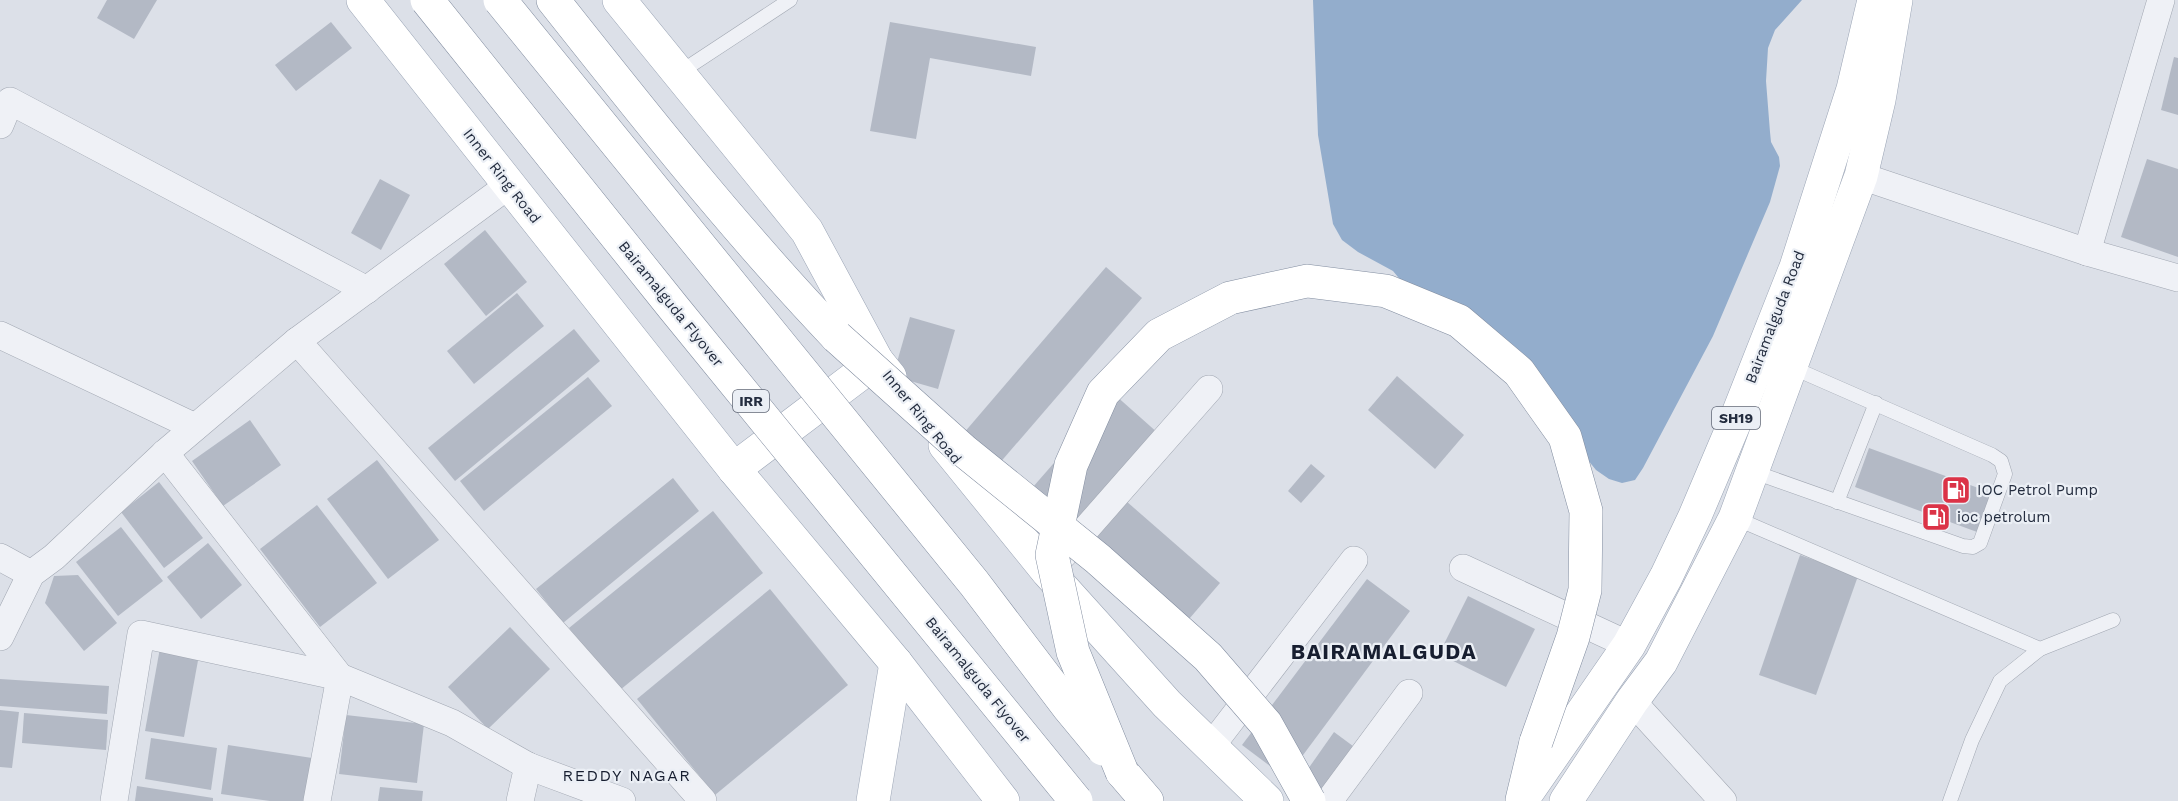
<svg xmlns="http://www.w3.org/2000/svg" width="2178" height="801" font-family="'Work Sans',sans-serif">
  <rect width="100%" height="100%" fill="#dce0e8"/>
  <!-- water -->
  <polygon fill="#93adcc" points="1313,0 1802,0 1775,30 1768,48 1766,81 1770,132 1771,142 1779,157 1780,166 1770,202 1713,336 1643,468 1635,480 1622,483 1609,479 1596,470 1554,418 1436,323 1393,271 1358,252 1342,240 1333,224 1318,135"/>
  <!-- building -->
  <g fill="#b3b9c5">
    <polygon points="107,0 157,0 134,39 97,18"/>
    <polygon points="331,22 352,48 296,91 275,65"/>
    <polygon points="890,22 1036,47 1031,76 930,58 916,139 870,131"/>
    <polygon points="2174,57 2178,58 2178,115 2161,110"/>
    <polygon points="2147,159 2178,169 2178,257 2121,237"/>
    <polygon points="380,179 410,195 381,250 351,233"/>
    <polygon points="485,230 527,282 486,316 444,264"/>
    <polygon points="1106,267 1142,298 992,472 957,441"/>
    <polygon points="517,293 544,326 474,384 447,351"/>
    <polygon points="910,317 955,330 938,389 893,376"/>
    <polygon points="574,329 600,361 455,481 428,448"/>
    <polygon points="1397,376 1464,435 1435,469 1368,410"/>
    <polygon points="588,377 612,406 484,511 460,481"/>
    <polygon points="1114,394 1159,434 1059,550 1013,510"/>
    <polygon points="250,420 281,465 223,506 192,461"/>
    <polygon points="1869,448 1992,493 1977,532 1855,487"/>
    <polygon points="377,460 439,540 388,579 327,499"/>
    <polygon points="1311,464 1325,476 1301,503 1288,491"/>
    <polygon points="673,478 699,511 563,623 536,589"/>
    <polygon points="159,482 203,538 164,568 121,512"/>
    <polygon points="1126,501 1220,583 1171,640 1077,558"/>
    <polygon points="317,505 377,583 320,627 260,549"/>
    <polygon points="713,511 763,573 620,690 569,628"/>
    <polygon points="121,527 163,581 118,616 76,562"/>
    <polygon points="208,543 242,585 201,619 167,577"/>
    <polygon points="1800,555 1858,576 1816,695 1759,675"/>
    <polygon points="78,575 117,623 84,651 45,603 54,576"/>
    <polygon points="1367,579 1410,611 1286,778 1242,745"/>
    <polygon points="770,589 848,685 715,795 637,699"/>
    <polygon points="1468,596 1535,629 1506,687 1439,654"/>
    <polygon points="510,627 550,669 488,729 448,687"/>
    <polygon points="160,648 199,655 184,737 145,731"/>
    <polygon points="0,679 109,686 107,714 0,706"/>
    <polygon points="0,710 19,712 12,768 0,767"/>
    <polygon points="24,713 108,720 106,750 22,743"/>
    <polygon points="346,715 424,724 417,783 339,774"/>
    <polygon points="1334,732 1357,749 1324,796 1301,779"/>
    <polygon points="151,738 217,748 211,790 145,779"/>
    <polygon points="228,745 312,758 305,801 270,801 221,794"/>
    <polygon points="137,786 213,798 213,801 135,801"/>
    <polygon points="380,787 423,791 422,801 378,801"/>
  </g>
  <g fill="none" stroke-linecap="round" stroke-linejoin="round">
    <!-- lane casing -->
    <g stroke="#a1a7b2" stroke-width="15">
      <g id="lane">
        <polyline points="679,73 790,0"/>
        <polyline points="1751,471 1963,546 1973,547 1980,543 2005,474 2001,461 1992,455 1791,367"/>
        <polyline points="1837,502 1876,403"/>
        <polyline points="1735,518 2040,649 2113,620"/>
        <polyline points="1950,801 1972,740 2000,681 2040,649"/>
      </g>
    </g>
    <!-- street casing -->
    <g stroke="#a1a7b2" stroke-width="28">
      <g id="street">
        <polyline points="0,125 10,101 367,290"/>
        <polyline points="1861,176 2087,252 2178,278"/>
        <polyline points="509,185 297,341 703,801"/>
        <polyline points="2087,252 2161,0"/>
        <polyline points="0,335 195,427"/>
        <polyline points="165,453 340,677 317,801"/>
        <polyline points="1063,555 1209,389"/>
        <polyline points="0,557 31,574"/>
        <polyline points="1463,568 1629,645"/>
        <polyline points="0,637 31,574 54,557 165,453 297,341"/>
        <polyline points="1632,701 1723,801"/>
        <polyline points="1212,745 1354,560"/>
        <polyline points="114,801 141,634 340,677 452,723 528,766 622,801"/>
        <polyline points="520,801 528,766"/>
        <polyline points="1329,801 1409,693"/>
      </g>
    </g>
    <!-- primary casing -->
    <g stroke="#9aa4b5" stroke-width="34">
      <g id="primary">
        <polyline points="363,0 734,469 896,663 1003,801"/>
        <polyline points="619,0 807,231 877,361 890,377"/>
        <polyline points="945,445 1048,572 1167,704 1267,801"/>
        <polyline points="734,469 877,361"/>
        <polyline points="1524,797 1629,645 1666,577 1695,516 1734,424 1796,267 1853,89 1874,0"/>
        <polyline points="873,801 896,663"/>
        <polyline points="1566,801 1632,701 1661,662 1735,518 1861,176 1879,100 1896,0"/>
      </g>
    </g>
    <!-- highway casing -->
    <g stroke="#828da0" stroke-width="34">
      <g id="highway">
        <path d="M553 0C644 115 735 230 837 337"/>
        <polyline points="1122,772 1147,801"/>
        <polyline points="1522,800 1536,742"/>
      </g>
    </g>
    <!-- lane -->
    <use href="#lane" stroke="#eff1f6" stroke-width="14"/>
    <!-- street -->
    <use href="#street" stroke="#eff1f6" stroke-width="27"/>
    <!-- primary -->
    <use href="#primary" stroke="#fff" stroke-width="33"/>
    <!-- highway -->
    <use href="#highway" stroke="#fff" stroke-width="33"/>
    <!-- highway-bridge casing -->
    <g stroke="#828da0" stroke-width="34" stroke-linecap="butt">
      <g id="highway-bridge">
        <polyline points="427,0 673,307 1076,801"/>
        <polyline points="500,0 974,583 1069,708 1103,749"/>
        <polyline points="837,337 963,450 1098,559 1208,657 1266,724 1309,801"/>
        <polyline points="1122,772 1073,652 1052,555 1071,465 1103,393 1159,335 1230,298 1307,281 1386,291 1459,321 1519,372 1565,437 1586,511 1585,590 1573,637 1536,742"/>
      </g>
    </g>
    <!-- highway-bridge -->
    <use href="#highway-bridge" stroke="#fff" stroke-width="33"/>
  </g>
  <!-- icons -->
  <defs>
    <g id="fuel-square" transform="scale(1.5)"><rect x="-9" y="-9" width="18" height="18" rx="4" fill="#db3347" stroke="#ebeff5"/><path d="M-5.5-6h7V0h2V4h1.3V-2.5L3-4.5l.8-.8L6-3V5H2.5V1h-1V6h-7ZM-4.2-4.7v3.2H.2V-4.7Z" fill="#fff"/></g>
  </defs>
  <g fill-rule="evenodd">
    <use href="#fuel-square" x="1956" y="490"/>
    <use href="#fuel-square" x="1936" y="517"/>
  </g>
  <g text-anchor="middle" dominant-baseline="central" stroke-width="4.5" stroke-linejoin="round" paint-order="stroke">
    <!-- shield labels -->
    <g fill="#ebeff5" stroke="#606776" stroke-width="1.5">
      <rect x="733" y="390" width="36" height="22" rx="4.5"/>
      <rect x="1712" y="407" width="48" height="22" rx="4.5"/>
    </g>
    <g font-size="14" font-weight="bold" fill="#242d3f">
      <text x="751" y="401">IRR</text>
      <text x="1736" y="418">SH19</text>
    </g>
    <!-- street labels -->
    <g font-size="15" fill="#242d3f" stroke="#ebeff5">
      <text transform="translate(502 176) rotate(52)">Inner Ring Road</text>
      <text transform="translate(671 304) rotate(51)">Bairamalguda Flyover</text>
      <text transform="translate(1775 317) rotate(-69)">Bairamalguda Road</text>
      <text transform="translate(922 417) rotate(51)">Inner Ring Road</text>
      <text transform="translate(978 680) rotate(51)">Bairamalguda Flyover</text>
    </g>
    <!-- poi labels -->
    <g font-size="15" fill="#242d3f" stroke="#ebeff5" text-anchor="start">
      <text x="1977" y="490">IOC Petrol Pump</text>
      <text x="1957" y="517">ioc petrolum</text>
    </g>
    <!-- neighbourhood labels -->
    <g font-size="16" letter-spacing="1.5" fill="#171e30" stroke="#ebeff5">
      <text x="627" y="775">REDDY NAGAR</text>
    </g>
    <!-- district labels -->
    <g font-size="21" font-weight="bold" letter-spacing="1.5" fill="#171e30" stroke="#ebeff5">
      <text x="1384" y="651">BAIRAMALGUDA</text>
    </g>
  </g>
</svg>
